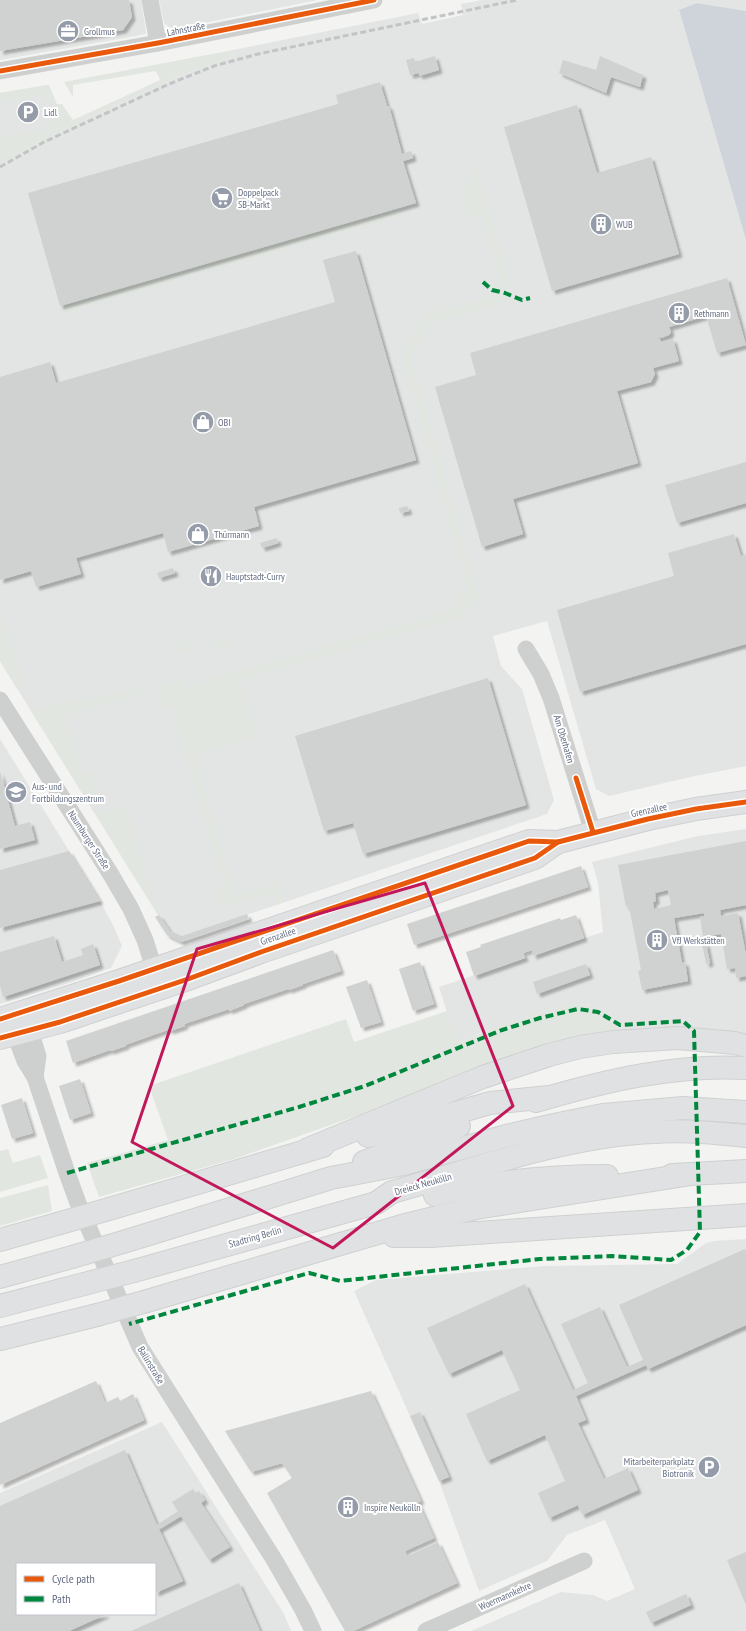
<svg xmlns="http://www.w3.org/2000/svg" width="746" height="1631" font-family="'PT Sans Narrow',sans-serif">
  <defs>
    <filter id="shadow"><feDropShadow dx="3.5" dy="3.5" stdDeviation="1" flood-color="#0004"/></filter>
  </defs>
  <rect width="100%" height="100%" fill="#f3f4f2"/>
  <!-- built -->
  <g fill="#e3e4e4" fill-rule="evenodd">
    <polygon points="0,0 141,0 146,32 145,34 136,36 0,60"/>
    <polygon points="159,0 318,0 175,29 169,27 164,23"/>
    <polygon points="482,0 746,0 746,11 697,3 679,11 746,240 746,766 695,776 609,796 596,789 547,621 493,636 501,666 522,689 554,800 547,814 181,937 169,932 158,915 0,661 0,165 42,141 157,87 180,76 234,57 233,50 418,13 422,24 463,15 461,4"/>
    <polygon points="46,85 65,125 0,161 0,93"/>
    <polygon points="0,739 100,901 113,925 122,946 111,968 72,982 0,1004"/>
    <polygon points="746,829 746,1035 724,1031 680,1027 642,1028 615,1032 605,1011 589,1005 572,1004 541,1012 478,1034 457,1044 439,987 603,932 598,883 592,862 698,836"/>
    <polygon points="746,1239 746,1631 471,1631 561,1592 593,1595 607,1601 635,1589 605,1520 567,1535 547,1561 479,1591 439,1481 354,1291 376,1280 545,1266 677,1264 706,1243 713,1241"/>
    <path d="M162 1422 284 1614 291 1631H0V1493ZM17 1564H155V1614H17Z"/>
  </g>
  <!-- green -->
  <g fill="#e1e7e0">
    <polygon points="233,50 234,57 180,76 157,87 42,141 0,165 0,138 49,129 47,120 57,118 54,103 45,105 43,95 0,103 0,93 49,85 57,104 62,104 73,120 160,80 156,71 73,85 73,97 64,82"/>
    <path d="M474 158 510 282 500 304 428 324 411 356 478 597 460 617 241 680 257 736 195 755 235 896 277 882 284 902 277 905 274 898C259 887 236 912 219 902L215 893 225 890 171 706 162 708C155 683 158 685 181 678L184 687 459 608 455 594 468 590 402 357 404 346 433 303 436 312 494 296 491 286 501 283 482 216 469 219 464 196Z"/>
    <polygon points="399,208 401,215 62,313 60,306"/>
    <polygon points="2,616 24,684 17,689 0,661 0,617"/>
    <polygon points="186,638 189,648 198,646 198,650 184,654 178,651 175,641"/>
    <polygon points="222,639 223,644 234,641 233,646 219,650 214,649 211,641"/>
    <polygon points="138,689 141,694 65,716 81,772 89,770 103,814 127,806 153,903 160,914 158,915 31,711 79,700"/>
    <path d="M572 1004C588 1004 601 1007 614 1017L615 1032 393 1103 234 1159 99 1197 87 1163 168 1140 149 1086 346 1019 354 1042 447 1011 458 1043C494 1027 533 1013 572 1004Z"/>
    <polygon points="8,1149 13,1163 40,1155 48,1178 0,1192 0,1151"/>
    <polygon points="48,1185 52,1211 0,1226 0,1198"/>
  </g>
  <!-- water -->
  <polygon fill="#cfd4da" points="697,3 746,11 746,240 679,10"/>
  <!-- building -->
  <g fill="#d0d1d1" fill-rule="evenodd" filter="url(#shadow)">
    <polygon points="0,0 129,0 132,17 123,30 0,51"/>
    <polygon points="435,56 439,70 419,76 419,73 410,75 406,60 414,58 415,62"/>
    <polygon points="600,56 643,75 640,87 611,77 606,93 559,73 563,60 596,70"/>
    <polygon points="379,79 387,106 389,106 402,154 411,151 413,158 403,161 416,203 60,306 28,193 338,104 336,95 380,82"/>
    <polygon points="577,105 597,173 651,157 679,254 552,291 504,127"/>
    <polygon points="356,251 416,460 254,507 259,526 168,552 163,533 76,558 81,574 36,587 31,571 0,580 0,377 50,362 56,383 335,302 323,260"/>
    <polygon points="727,278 746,345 717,353 706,316 669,327 671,332 669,335 661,338 659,337 661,342 673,339 679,361 653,368 655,374 651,382 617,391 638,463 513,499 523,534 482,547 435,387 476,375 470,353"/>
    <polygon points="746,462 746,503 677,523 665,485"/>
    <polygon points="407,506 409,511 400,513 399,508"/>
    <polygon points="734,534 741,556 746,555 746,644 580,692 557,610 674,576 668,553"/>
    <polygon points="277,538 278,543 262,548 260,543"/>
    <polygon points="173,568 175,573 159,578 157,573"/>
    <polygon points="488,678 526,805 363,854 353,823 324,831 295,736"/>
    <polygon points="0,771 15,826 30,822 35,840 0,849"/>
    <path d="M746 841V905L720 910 721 916 738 913 746 955V976L736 978 735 968 727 969 721 934 703 937 700 917 704 916V913L674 918 682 963 685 962 688 981 642 990 638 971 641 970 629 906 626 907 618 865ZM668 890 671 905 654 909 653 902 656 901 655 893Z"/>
    <polygon points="69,851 100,901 0,928 0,870"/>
    <polygon points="581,866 588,887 414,945 407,924"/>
    <polygon points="247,914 249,919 181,942 167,935 155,917 159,915 170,931 182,936"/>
    <polygon points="576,915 584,938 533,956 532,950 523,953 525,958 474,976 466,952 481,947 480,945 560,918 561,920"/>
    <polygon points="54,936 62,962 83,955 81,949 93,944 100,965 3,997 0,986 0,952"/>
    <polygon points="706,943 710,963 706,964 702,944"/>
    <polygon points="333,950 341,971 303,984 303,985 289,990 288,989 244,1004 244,1005 229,1011 229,1009 184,1024 185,1026 170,1031 170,1029 125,1045 126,1046 111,1051 110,1050 73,1063 66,1041"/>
    <polygon points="420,962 434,1004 413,1011 399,969"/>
    <polygon points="586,964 590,975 537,994 533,982"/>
    <polygon points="367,980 381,1022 361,1028 346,987"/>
    <polygon points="80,1079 91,1113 70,1120 59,1086"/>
    <polygon points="22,1098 33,1133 12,1139 1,1105"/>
    <polygon points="745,1249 746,1252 746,1325 648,1369 646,1365 576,1396 586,1420 578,1423 604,1479 628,1468 638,1490 582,1515 578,1505 549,1518 538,1493 565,1481 545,1435 487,1461 466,1414 520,1390 502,1350 449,1374 427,1328 525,1284 573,1390 588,1383 561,1324 600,1307 627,1367 643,1360 619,1305"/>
    <polygon points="96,1381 105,1403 118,1397 120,1401 133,1394 144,1420 0,1485 0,1423"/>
    <polygon points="371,1391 421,1501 418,1502 434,1538 405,1551 407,1556 438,1542 457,1583 353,1631 345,1631 267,1493 292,1478 282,1463 251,1472 225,1431"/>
    <polygon points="420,1412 449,1477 439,1481 410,1416"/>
    <polygon points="125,1450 157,1525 178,1511 172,1502 193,1489 196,1494 199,1491 205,1500 201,1503 230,1547 209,1560 181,1516 159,1529 183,1581 155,1593 155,1564 17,1564 17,1614 107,1614 69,1631 0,1631 0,1506"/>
    <polygon points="746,1552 746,1605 727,1560"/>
    <polygon points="239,1583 260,1631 131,1631"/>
    <polygon points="686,1594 691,1605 651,1623 646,1612"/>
  </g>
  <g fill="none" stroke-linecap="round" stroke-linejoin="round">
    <!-- major casing -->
    <g stroke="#cfd0d1" stroke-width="24">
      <g id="major">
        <polyline points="0,1019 119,981 529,841 558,842 648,819 696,809 746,802"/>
        <polyline points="0,1038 60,1022 188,979 261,952 535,858 558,842"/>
      </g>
    </g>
    <!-- highway casing -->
    <g stroke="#cfd0d0" stroke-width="24">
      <g id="highway">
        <path d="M536 1101C604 1081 675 1064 746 1068"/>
        <polyline points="368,1136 396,1130 490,1103 549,1097"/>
        <polyline points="308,1149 483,1077 549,1055 580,1047 613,1042 678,1038 735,1043 746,1046"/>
        <polyline points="364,1162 459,1126"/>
        <polyline points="672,1175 746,1171"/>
        <path d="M435 1195C492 1181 549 1176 607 1176"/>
        <polyline points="109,1209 323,1146"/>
        <polyline points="394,1236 431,1236 746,1215"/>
        <polyline points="0,1240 57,1224"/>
        <polyline points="123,1242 331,1178 404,1164 506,1136 554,1125 603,1115 683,1108 746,1112"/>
        <path d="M134 1271 376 1203 392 1192C475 1169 569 1135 655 1132 685 1130 716 1133 746 1136"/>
        <polyline points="0,1277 72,1257"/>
        <polyline points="147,1301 405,1225 476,1208 685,1175"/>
        <polyline points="0,1306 84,1284"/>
        <polyline points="0,1339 97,1315"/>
      </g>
    </g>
    <!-- minor -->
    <g stroke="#cecfcf" stroke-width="17">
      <polyline points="150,0 158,43"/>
      <polyline points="0,71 158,43 374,0"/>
      <polyline points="526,649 541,674 551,698 593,832"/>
      <polyline points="0,700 110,873 131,909 145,940 158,981"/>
      <polyline points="20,1023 22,1032 19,1045 25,1061 35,1077 67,1173 78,1203 140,1347 275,1561 303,1610 313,1631"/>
      <polyline points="22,1032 33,1040 38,1056 35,1077"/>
      <polyline points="426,1631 584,1561"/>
    </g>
    <!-- major -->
    <use href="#major" stroke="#e0e1e2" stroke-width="22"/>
    <!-- highway -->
    <use href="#highway" stroke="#e0e1e2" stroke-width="22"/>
    <!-- rail -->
    <polyline stroke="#c3c4c5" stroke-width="3" stroke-dasharray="6 3" stroke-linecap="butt" points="0,167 44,142 169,84 214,66 258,54 517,0"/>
    <!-- highway-bridge casing -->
    <g stroke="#cfd0d0" stroke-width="24" stroke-linecap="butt">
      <g id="highway-bridge">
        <polyline points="57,1224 109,1209"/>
        <polyline points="72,1257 123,1242"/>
        <polyline points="84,1284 134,1271"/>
        <polyline points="97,1315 147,1301"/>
      </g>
    </g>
    <!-- highway-bridge -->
    <use href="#highway-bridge" stroke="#e0e1e2" stroke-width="22"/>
    <!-- quiet -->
    <g stroke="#00873e" stroke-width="4" stroke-dasharray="8 4" stroke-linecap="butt">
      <polyline points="483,282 492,290 505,293 522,300 530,298"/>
      <polyline points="67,1173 299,1107 365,1086 502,1030 540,1018 578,1009 598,1012 620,1025 683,1021 694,1031 700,1232 687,1250 671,1260 612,1256 540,1259 340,1281 309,1273 129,1324"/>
    </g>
    <!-- cycleway casing -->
    <g stroke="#fff" stroke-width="8">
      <g id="cycleway">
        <polyline points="0,71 158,43 374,0"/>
        <polyline points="576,778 593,832"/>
        <polyline points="0,1019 119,981 529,841 558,842 648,819 696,809 746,802"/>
        <polyline points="0,1038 60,1022 188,979 261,952 535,858 558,842"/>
      </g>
    </g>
    <!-- cycleway -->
    <use href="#cycleway" stroke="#e8590c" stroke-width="5"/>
  </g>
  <!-- marked area -->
  <path fill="none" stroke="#c2185b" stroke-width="3" stroke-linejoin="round" d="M425 883 513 1106 333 1248 132 1142 197 949Z"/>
  <!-- icons -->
  <defs>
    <g id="office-disc" transform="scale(1.15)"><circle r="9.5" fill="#959ca9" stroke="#fff"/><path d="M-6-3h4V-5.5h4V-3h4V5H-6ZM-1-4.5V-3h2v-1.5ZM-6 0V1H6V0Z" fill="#fff"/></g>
    <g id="parking-disc" transform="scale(1.15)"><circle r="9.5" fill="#959ca9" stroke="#fff"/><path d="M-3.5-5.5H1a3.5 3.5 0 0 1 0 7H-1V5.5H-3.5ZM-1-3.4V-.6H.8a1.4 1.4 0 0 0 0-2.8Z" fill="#fff"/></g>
    <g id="supermarket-disc" transform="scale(1.15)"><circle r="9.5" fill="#959ca9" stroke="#fff"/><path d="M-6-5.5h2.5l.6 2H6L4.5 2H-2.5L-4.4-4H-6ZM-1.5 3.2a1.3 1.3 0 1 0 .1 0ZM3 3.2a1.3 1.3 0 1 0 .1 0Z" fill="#fff"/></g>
    <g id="building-disc" transform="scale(1.15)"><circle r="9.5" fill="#959ca9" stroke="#fff"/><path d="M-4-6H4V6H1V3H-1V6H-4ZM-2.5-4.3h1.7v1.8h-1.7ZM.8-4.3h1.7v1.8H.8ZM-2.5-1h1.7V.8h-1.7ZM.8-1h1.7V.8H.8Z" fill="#fff"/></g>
    <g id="shop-disc" transform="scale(1.15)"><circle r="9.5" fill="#959ca9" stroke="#fff"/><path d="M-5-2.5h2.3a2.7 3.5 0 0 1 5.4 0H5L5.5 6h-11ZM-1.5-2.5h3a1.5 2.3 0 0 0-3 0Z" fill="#fff"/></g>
    <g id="restaurant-disc" transform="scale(1.15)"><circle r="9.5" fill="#959ca9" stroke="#fff"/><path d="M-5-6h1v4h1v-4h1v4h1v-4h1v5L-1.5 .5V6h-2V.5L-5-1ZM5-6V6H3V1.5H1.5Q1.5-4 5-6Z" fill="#fff"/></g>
    <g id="school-disc" transform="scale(1.15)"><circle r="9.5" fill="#959ca9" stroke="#fff"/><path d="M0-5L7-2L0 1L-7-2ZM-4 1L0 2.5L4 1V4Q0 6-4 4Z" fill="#fff"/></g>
  </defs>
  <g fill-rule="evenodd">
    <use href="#office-disc" x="68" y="31"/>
    <use href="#parking-disc" x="28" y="112"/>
    <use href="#supermarket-disc" x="222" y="198"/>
    <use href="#building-disc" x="601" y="224"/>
    <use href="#building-disc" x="679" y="313"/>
    <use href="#shop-disc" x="203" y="422"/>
    <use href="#shop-disc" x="198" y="534"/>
    <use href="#restaurant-disc" x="211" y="576"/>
    <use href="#school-disc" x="16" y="792"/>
    <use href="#building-disc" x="657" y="940"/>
    <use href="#parking-disc" x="709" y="1467"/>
    <use href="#building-disc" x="348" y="1507"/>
  </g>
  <g text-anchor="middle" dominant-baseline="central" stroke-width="4" stroke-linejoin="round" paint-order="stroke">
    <!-- street labels -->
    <g font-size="10" fill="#636d82" stroke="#fff">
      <text transform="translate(186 29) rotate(-11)">Lahnstraße</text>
      <text transform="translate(564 739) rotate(73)">Am Oberhafen</text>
      <text transform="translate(649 810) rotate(-12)">Grenzallee</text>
      <text transform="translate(89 840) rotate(57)">Naumburger Straße</text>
      <text transform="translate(278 936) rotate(-19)">Grenzallee</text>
      <text transform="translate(423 1184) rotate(-16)">Dreieck Neukölln</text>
      <text transform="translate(255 1237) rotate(-16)">Stadtring Berlin</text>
      <text transform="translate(151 1365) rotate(59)">Ballinstraße</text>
      <text transform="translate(505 1596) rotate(-24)">Woermannkehre</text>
    </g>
    <!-- poi labels -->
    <g font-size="10" fill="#636d82" stroke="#fff" text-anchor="start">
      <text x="84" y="31">Grollmus</text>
      <text x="44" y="112">Lidl</text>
      <text x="238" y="192">Doppelpack<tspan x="238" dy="12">SB-Markt</tspan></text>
      <text x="616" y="224">WUB</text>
      <text x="694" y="313">Rethmann</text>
      <text x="218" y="422">OBI</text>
      <text x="214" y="534">Thürmann</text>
      <text x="226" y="576">Hauptstadt-Curry</text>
      <text x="32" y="786">Aus- und<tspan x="32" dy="12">Fortbildungszentrum</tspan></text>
      <text x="672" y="940">VfJ Werkstätten</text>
      <text x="694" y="1461" text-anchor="end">Mitarbeiterparkplatz<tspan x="694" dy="12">Biotronik</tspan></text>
      <text x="364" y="1507">Inspire Neukölln</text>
    </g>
  </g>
  <!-- legend -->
  <rect x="16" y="1563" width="140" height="52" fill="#ffffff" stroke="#c1c5cd"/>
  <rect x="24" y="1576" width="20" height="6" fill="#e8590c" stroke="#c1c5cd"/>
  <text x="52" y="1583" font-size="12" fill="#636d82">Cycle path</text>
  <rect x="24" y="1596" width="20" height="6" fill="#00873e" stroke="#c1c5cd"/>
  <text x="52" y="1603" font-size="12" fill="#636d82">Path</text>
</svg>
